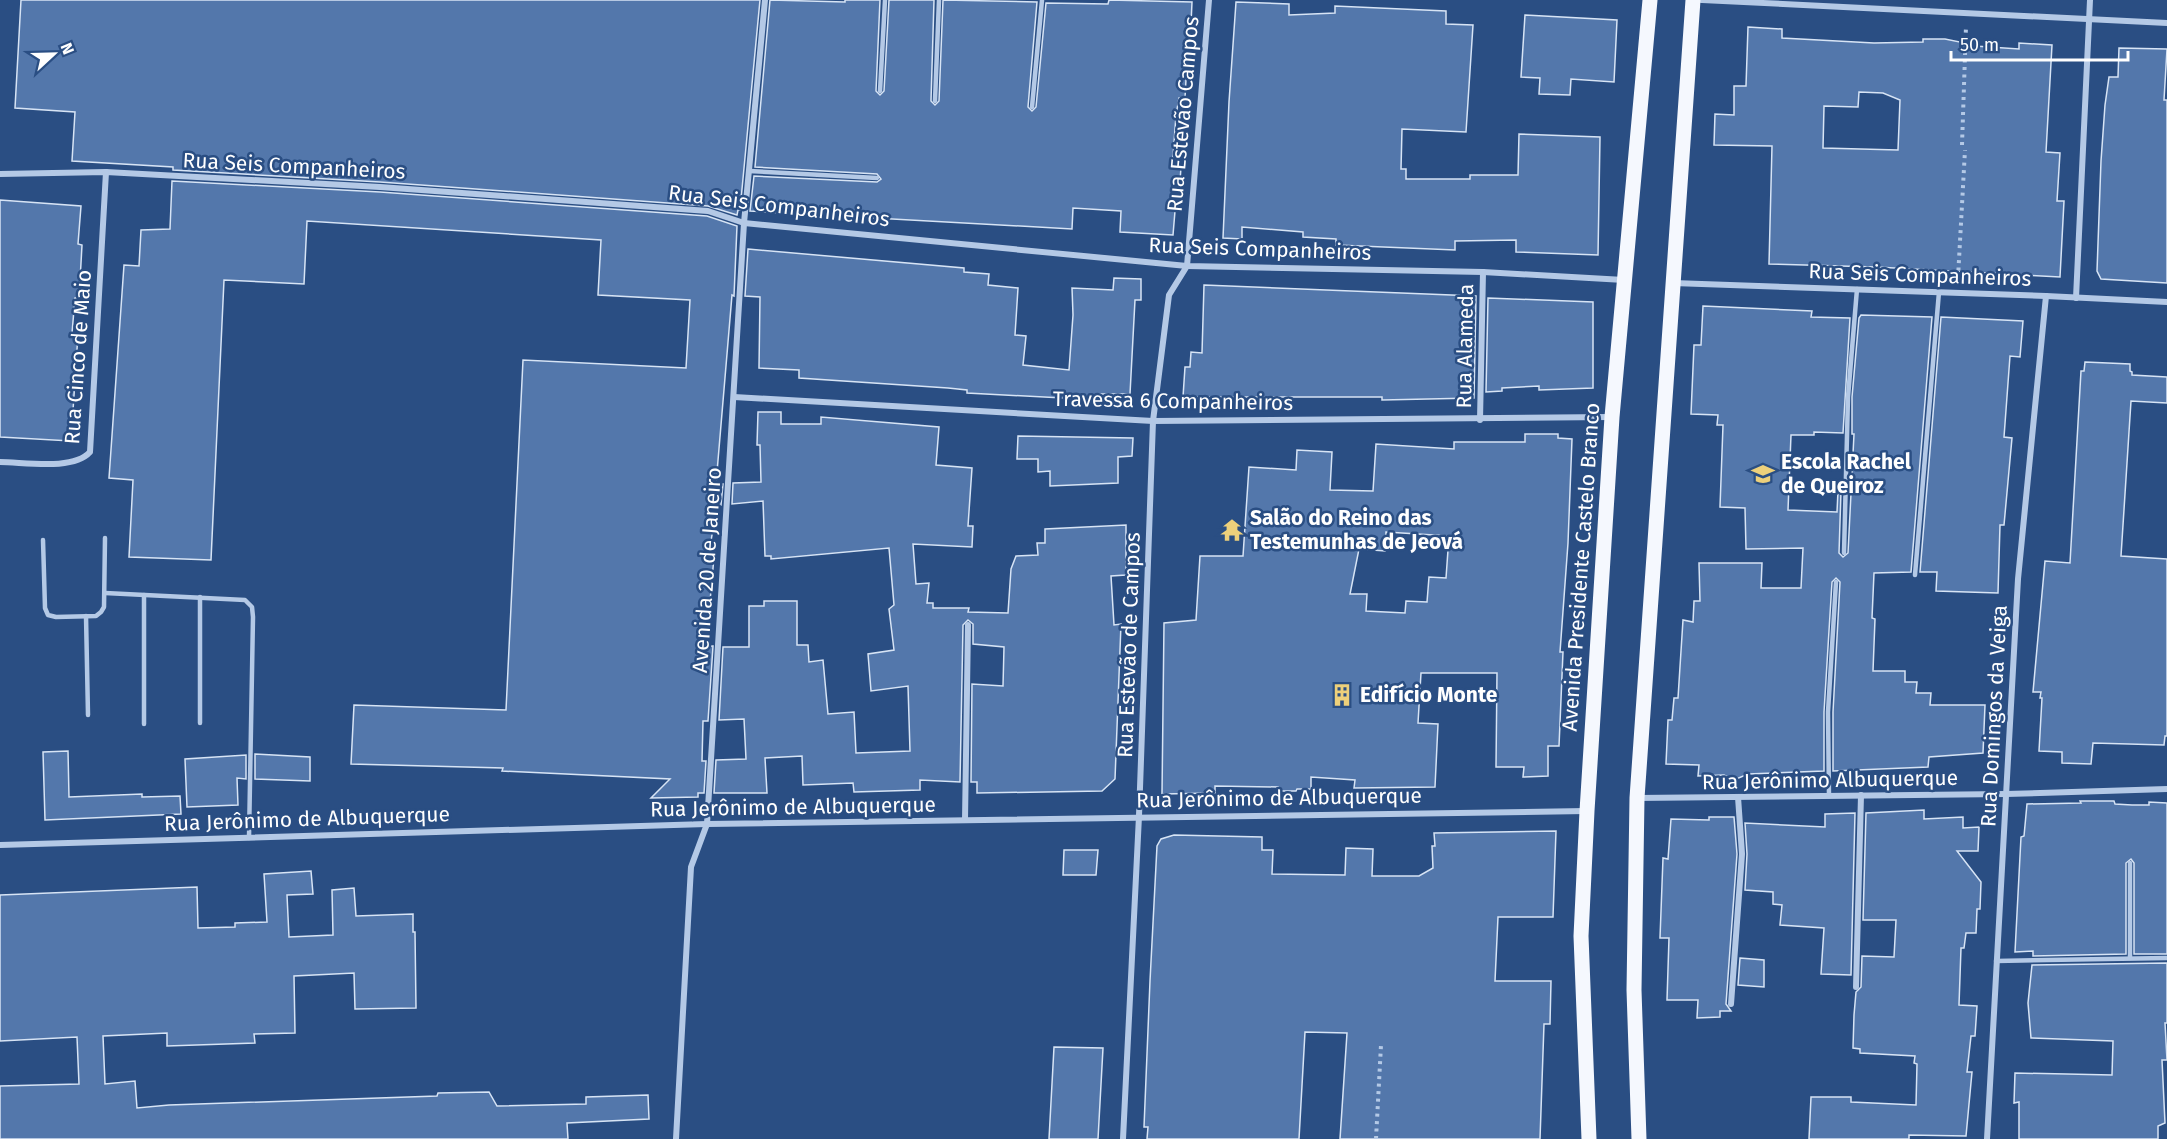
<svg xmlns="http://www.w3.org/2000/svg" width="2167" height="1139" font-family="'Fira Sans',sans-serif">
  <rect width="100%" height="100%" fill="#2a4e83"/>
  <!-- building -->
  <g fill="#5377ab" stroke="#d7e4f5" stroke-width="1.5" fill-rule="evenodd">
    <polygon points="21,0 760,0 740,210 738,210 737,215 708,206 380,182 173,170 173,167 72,161 75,112 15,108"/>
    <polygon points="770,0 845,2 845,0 880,0 876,91 880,95 884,91 889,0 934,0 931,101 935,105 939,101 943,0 1037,2 1028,107 1032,111 1036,107 1046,3 1108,4 1109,0 1192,2 1191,24 1189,24 1185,98 1179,98 1176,115 1173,157 1175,157 1174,166 1181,167 1178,211 1175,211 1173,235 1120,232 1121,211 1073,208 1072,229 750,211 754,176 877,182 881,179 877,174 755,167"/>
    <polygon points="1236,2 1289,4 1289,15 1335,13 1335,6 1446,11 1446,24 1473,25 1466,132 1402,129 1401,169 1406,169 1406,179 1470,179 1470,175 1518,175 1519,134 1600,137 1598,255 1516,252 1516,240 1455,241 1455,250 1336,245 1336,239 1303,237 1303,232 1242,227 1242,239 1223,238 1229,102"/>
    <polygon points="1525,15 1617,20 1614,82 1571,79 1570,95 1539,94 1540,78 1521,77"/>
    <path d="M1748 27 1782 29V38L1874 43 1923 42V39H1945L1960 42V45L2019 49V43L2052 45 2046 152 2060 153 2057 201H2064L2060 277 1876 267 1769 264 1772 146 1714 145 1715 114 1734 115V86H1746ZM1859 92 1883 93 1900 100 1898 150 1823 148 1824 106 1858 107Z"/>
    <polygon points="2119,48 2167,49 2164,100 2167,100 2167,283 2101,279 2097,271 2101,161 2105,105 2109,77 2118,77"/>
    <polygon points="172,181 380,192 707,216 737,226 734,296 732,295 716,484 723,484 721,505 717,505 710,547 715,546 706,646 713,646 708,721 703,721 702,761 706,761 704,793 698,793 698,797 651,798 670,779 502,771 503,768 351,764 354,705 506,710 523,360 686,368 690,300 598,295 601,240 307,221 304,284 224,280 211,560 129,557 133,480 109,478 124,265 139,266 141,230 170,229"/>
    <polygon points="0,200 81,206 78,244 82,245 80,281 79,298 75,298 72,333 78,334 71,441 0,437"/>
    <polygon points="748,249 964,268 964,272 989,274 988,285 1018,288 1015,335 1026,336 1023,365 1069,370 1073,315 1072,288 1113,290 1114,278 1141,279 1141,300 1135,300 1130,394 1100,394 1100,400 967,393 967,390 948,388 799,378 799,370 759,368 760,297 745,296"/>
    <polygon points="1204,285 1476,296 1474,398 1382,400 1382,397 1183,397 1185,367 1190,367 1191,352 1202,353"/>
    <polygon points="1488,298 1593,302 1593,388 1539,390 1539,386 1502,388 1502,391 1486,392"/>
    <polygon points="1703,306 1812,311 1811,317 1850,318 1843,433 1814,432 1814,435 1791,435 1788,510 1837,512 1838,491 1841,491 1839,553 1843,557 1848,553 1854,434 1852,434 1852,397 1859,318 1861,315 1932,317 1911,572 1874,573 1872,618 1875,619 1873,671 1905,671 1905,682 1917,682 1916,693 1931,693 1930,705 1985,705 1983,753 1929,757 1928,767 1833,771 1833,712 1840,582 1836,578 1832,582 1824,712 1824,771 1748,774 1734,780 1724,775 1698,776 1699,765 1666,764 1668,720 1672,720 1674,698 1678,698 1683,620 1693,622 1694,601 1700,601 1699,563 1762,563 1761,588 1801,588 1803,548 1746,549 1745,508 1720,507 1723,425 1717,425 1718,415 1691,414 1694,345 1701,345"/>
    <polygon points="1941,317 2023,321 2020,357 2010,356 2004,437 2012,438 2004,525 2000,525 1998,593 1936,591 1937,572 1920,572"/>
    <polygon points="2085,362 2130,364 2130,371 2132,372 2132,375 2167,377 2167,403 2131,401 2121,556 2167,559 2167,736 2165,736 2164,745 2093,743 2091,764 2062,763 2062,752 2039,751 2042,698 2040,698 2041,692 2033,692 2045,561 2070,563 2081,371 2084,371"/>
    <polygon points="758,412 781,412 781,424 821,424 821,417 939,427 936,465 972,468 968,526 973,526 972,547 913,544 916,584 929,583 927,603 933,603 933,608 969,608 968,612 1008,613 1011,569 1016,556 1038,555 1037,543 1045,543 1045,529 1126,525 1126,575 1111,576 1114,625 1121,624 1115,779 1102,791 977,793 977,782 971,782 972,684 1003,686 1004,647 973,644 973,624 968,620 963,625 960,782 920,780 920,790 854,792 853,783 803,785 802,756 765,758 767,793 714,793 716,760 746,759 744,719 719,720 723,647 749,647 749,606 764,606 764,601 797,601 797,645 808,645 809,662 823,660 828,714 854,712 856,753 910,751 908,686 871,691 868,654 894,650 889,609 894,605 889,548 771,559 771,556 765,556 763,501 732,504 733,483 761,482 760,445 757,445"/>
    <path d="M1525 434H1558V438L1572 439 1568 543 1560 652H1563L1559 746H1548V776L1523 777 1524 767H1496L1497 673H1421L1418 723 1438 724 1435 787 1354 788 1355 780 1311 777V789H1297L1296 791H1277L1278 787 1215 786V793L1162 794 1164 623 1196 620 1200 556H1243L1249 467 1296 470 1297 450 1332 452 1330 490 1373 491 1376 444 1454 449V442H1525ZM1386 532 1449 536 1446 578 1429 577 1427 602 1406 601 1405 613 1366 611 1367 594H1350L1359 549 1385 551Z"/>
    <polygon points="1018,436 1133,438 1132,456 1118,457 1118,483 1050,486 1050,471 1038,472 1038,459 1017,459"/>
    <polygon points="68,751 69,797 142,794 142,797 180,796 181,814 45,820 43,752"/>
    <polygon points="255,754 310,757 310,781 255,779"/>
    <polygon points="246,755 246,779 237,778 238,805 187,807 185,759"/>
    <polygon points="2080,801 2114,801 2115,804 2132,805 2149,805 2149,802 2167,803 2167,954 2134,954 2134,863 2131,859 2126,863 2126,954 2033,956 2033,951 2015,952 2021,837 2024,836 2027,804 2081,803"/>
    <polygon points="1924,810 1924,819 1963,817 1963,828 1979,827 1978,851 1957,851 1981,882 1980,909 1977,909 1976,933 1966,933 1964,948 1961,948 1959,1005 1977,1006 1975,1036 1971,1036 1967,1072 1972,1072 1966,1136 1909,1135 1909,1139 1809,1139 1811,1097 1851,1097 1851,1102 1916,1105 1917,1064 1914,1063 1915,1056 1860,1053 1860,1049 1853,1048 1854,1015 1856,992 1861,987 1862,956 1894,957 1896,920 1863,920 1866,813"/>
    <polygon points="1855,813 1851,975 1821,974 1824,928 1780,925 1782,905 1773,904 1773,892 1745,890 1747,854 1745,823 1825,827 1825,814"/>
    <polygon points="1709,817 1734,817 1737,854 1726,1004 1731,1011 1720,1011 1720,1017 1697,1018 1698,1000 1667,1000 1669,938 1660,938 1663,858 1668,859 1671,819 1709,820"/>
    <polygon points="1556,831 1553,917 1498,917 1495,981 1551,981 1550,1024 1544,1024 1540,1139 1340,1139 1347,1033 1305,1032 1299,1139 1147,1139 1148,1127 1144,1127 1150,981 1157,846 1161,839 1174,835 1262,837 1262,850 1273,850 1272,874 1345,875 1346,848 1373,849 1372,876 1419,876 1433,868 1432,846 1435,846 1434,833"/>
    <polygon points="1064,850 1098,850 1096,875 1063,875"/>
    <polygon points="311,871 313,894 287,895 289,937 333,935 332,890 354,888 356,916 413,914 413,932 415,932 416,1008 355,1009 354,973 294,976 295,1033 254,1034 255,1043 167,1046 167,1033 103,1036 105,1084 135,1081 137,1108 169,1105 437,1096 438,1093 489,1092 497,1106 586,1104 586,1097 648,1095 649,1119 567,1123 568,1139 0,1139 0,1086 79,1084 77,1037 0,1041 0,895 197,887 198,928 235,927 235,923 267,922 264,874"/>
    <polygon points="1740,958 1764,960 1764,987 1738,985"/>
    <polygon points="2167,963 2167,1023 2165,1023 2167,1060 2162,1060 2165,1123 2158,1126 2158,1139 2019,1139 2019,1102 2014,1103 2015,1073 2112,1075 2113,1041 2031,1038 2028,1003 2032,965"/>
    <polygon points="1054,1047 1103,1048 1098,1139 1049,1139"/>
  </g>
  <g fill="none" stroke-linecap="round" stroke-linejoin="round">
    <!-- path -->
    <g stroke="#b4c9e6" stroke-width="4" stroke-dasharray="3 4.5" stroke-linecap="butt">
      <polyline points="1962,145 1966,26"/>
      <polyline points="1958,278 1965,150"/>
      <polyline points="1376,1139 1381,1045"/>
    </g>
    <!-- lane -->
    <g stroke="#b4c9e6" stroke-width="4.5">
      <polyline points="880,91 885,0"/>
      <polyline points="935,101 939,0"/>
      <polyline points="1032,107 1042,0"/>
      <polyline points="749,171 877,178"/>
      <polyline points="43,540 45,608 48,615 56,617 96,616 101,612 104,607 105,538"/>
      <polyline points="1844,553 1848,397 1857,289"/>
      <polyline points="1915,575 1939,292"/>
      <polyline points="105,593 245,600 252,607 253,617 249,838"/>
      <polyline points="200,597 200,723"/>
      <polyline points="86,616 88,715"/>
      <polyline points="144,724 144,595"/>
      <polyline points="1829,796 1828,712 1836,582"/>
      <polyline points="2130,958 2130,863"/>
      <polyline points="1996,961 2167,958"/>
    </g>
    <!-- street -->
    <g stroke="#b4c9e6" stroke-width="6">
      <polyline points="1702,0 2167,23"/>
      <polyline points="0,174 106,172 380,187 708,211 744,223 1187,266 1483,272 1624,280"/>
      <polyline points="1673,283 2046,296 2167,302"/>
      <polyline points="2076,298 2090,0"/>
      <polyline points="734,397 1153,421 1611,417"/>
      <polyline points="1480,420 1483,272"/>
      <path d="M0 462C24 462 73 471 90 452L106 172"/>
      <polyline points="1637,798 2006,794 2167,789"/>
      <polyline points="965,820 968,625"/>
      <polyline points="0,845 707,824 1586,811"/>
      <polyline points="1856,987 1861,795"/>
      <polyline points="1731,1004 1742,854 1738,797"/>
      <polyline points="676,1139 691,867 707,824 744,223 765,0"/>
      <polyline points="1123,1139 1139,816 1153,421 1169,295 1187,266 1209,0"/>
      <polyline points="1987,1139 2018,579 2046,296"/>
    </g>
    <!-- primary -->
    <g stroke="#f5f8fe" stroke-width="15">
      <polyline points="1589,1139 1581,936 1587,811 1612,417 1650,0"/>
      <polyline points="1639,1139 1634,990 1637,798 1693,0"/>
    </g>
  </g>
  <!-- icons -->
  <defs>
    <g id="school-bare" transform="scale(1.8)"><path d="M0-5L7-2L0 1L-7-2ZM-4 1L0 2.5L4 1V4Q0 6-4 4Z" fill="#edd07b" stroke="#2a4e83" stroke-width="2.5" paint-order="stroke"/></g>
    <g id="temple-bare" transform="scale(1.8)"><path d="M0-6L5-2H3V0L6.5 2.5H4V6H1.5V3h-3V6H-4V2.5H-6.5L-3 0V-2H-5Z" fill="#edd07b" stroke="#2a4e83" stroke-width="2.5" paint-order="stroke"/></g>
    <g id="building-bare" transform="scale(1.8)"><path d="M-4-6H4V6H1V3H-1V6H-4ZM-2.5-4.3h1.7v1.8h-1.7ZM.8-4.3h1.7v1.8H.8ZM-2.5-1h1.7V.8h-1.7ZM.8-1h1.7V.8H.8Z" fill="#edd07b" stroke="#2a4e83" stroke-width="2.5" paint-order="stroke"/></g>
  </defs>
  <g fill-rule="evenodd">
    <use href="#school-bare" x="1763" y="474"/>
    <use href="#temple-bare" x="1232" y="530"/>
    <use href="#building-bare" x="1342" y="695"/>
  </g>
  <g text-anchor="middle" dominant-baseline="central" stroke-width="5" stroke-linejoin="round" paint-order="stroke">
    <!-- street labels -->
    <g font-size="21" fill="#fff" stroke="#2a4e83">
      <text transform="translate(1183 114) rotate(-85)">Rua Estevão Campos</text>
      <text transform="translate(294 166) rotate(3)">Rua Seis Companheiros</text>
      <text transform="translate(779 206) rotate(7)">Rua Seis Companheiros</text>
      <text transform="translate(1260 249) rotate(2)">Rua Seis Companheiros</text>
      <text transform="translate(1920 275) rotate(2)">Rua Seis Companheiros</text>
      <text transform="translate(1465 346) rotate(-89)">Rua Alameda</text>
      <text transform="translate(78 357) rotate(-86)">Rua Cinco de Maio</text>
      <text transform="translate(1173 401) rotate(1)">Travessa 6 Companheiros</text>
      <text transform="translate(1581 567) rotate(-86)">Avenida Presidente Castelo Branco</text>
      <text transform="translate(707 570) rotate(-86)">Avenida 20 de Janeiro</text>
      <text transform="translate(1129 645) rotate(-88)">Rua Estevão de Campos</text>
      <text transform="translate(1994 716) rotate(-87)">Rua Domingos da Veiga</text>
      <text transform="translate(1830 780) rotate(-1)">Rua Jerônimo Albuquerque</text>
      <text transform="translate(1279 798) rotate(-1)">Rua Jerônimo de Albuquerque</text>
      <text transform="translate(793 807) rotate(-1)">Rua Jerônimo de Albuquerque</text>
      <text transform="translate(307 819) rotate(-2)">Rua Jerônimo de Albuquerque</text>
    </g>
    <!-- poi labels -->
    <g font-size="21" font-weight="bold" fill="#fff" stroke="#2a4e83" text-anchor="start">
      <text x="1781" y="462">Escola Rachel<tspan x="1781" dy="24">de Queiroz</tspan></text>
      <text x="1250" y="518">Salão do Reino das<tspan x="1250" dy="24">Testemunhas de Jeová</tspan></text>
      <text x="1360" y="695">Edifício Monte</text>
    </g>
  </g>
  <!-- north arrow -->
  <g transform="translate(54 54) rotate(68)" stroke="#2a4e83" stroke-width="4.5" paint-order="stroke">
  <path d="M0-4.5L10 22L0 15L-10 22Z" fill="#ffffff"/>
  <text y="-9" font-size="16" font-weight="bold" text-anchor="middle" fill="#ffffff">N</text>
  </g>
  <!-- scale -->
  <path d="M1951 51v9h177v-9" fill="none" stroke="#ffffff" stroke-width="3"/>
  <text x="1960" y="51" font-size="18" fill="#ffffff" stroke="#2a4e83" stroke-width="4.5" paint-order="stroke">50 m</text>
</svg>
